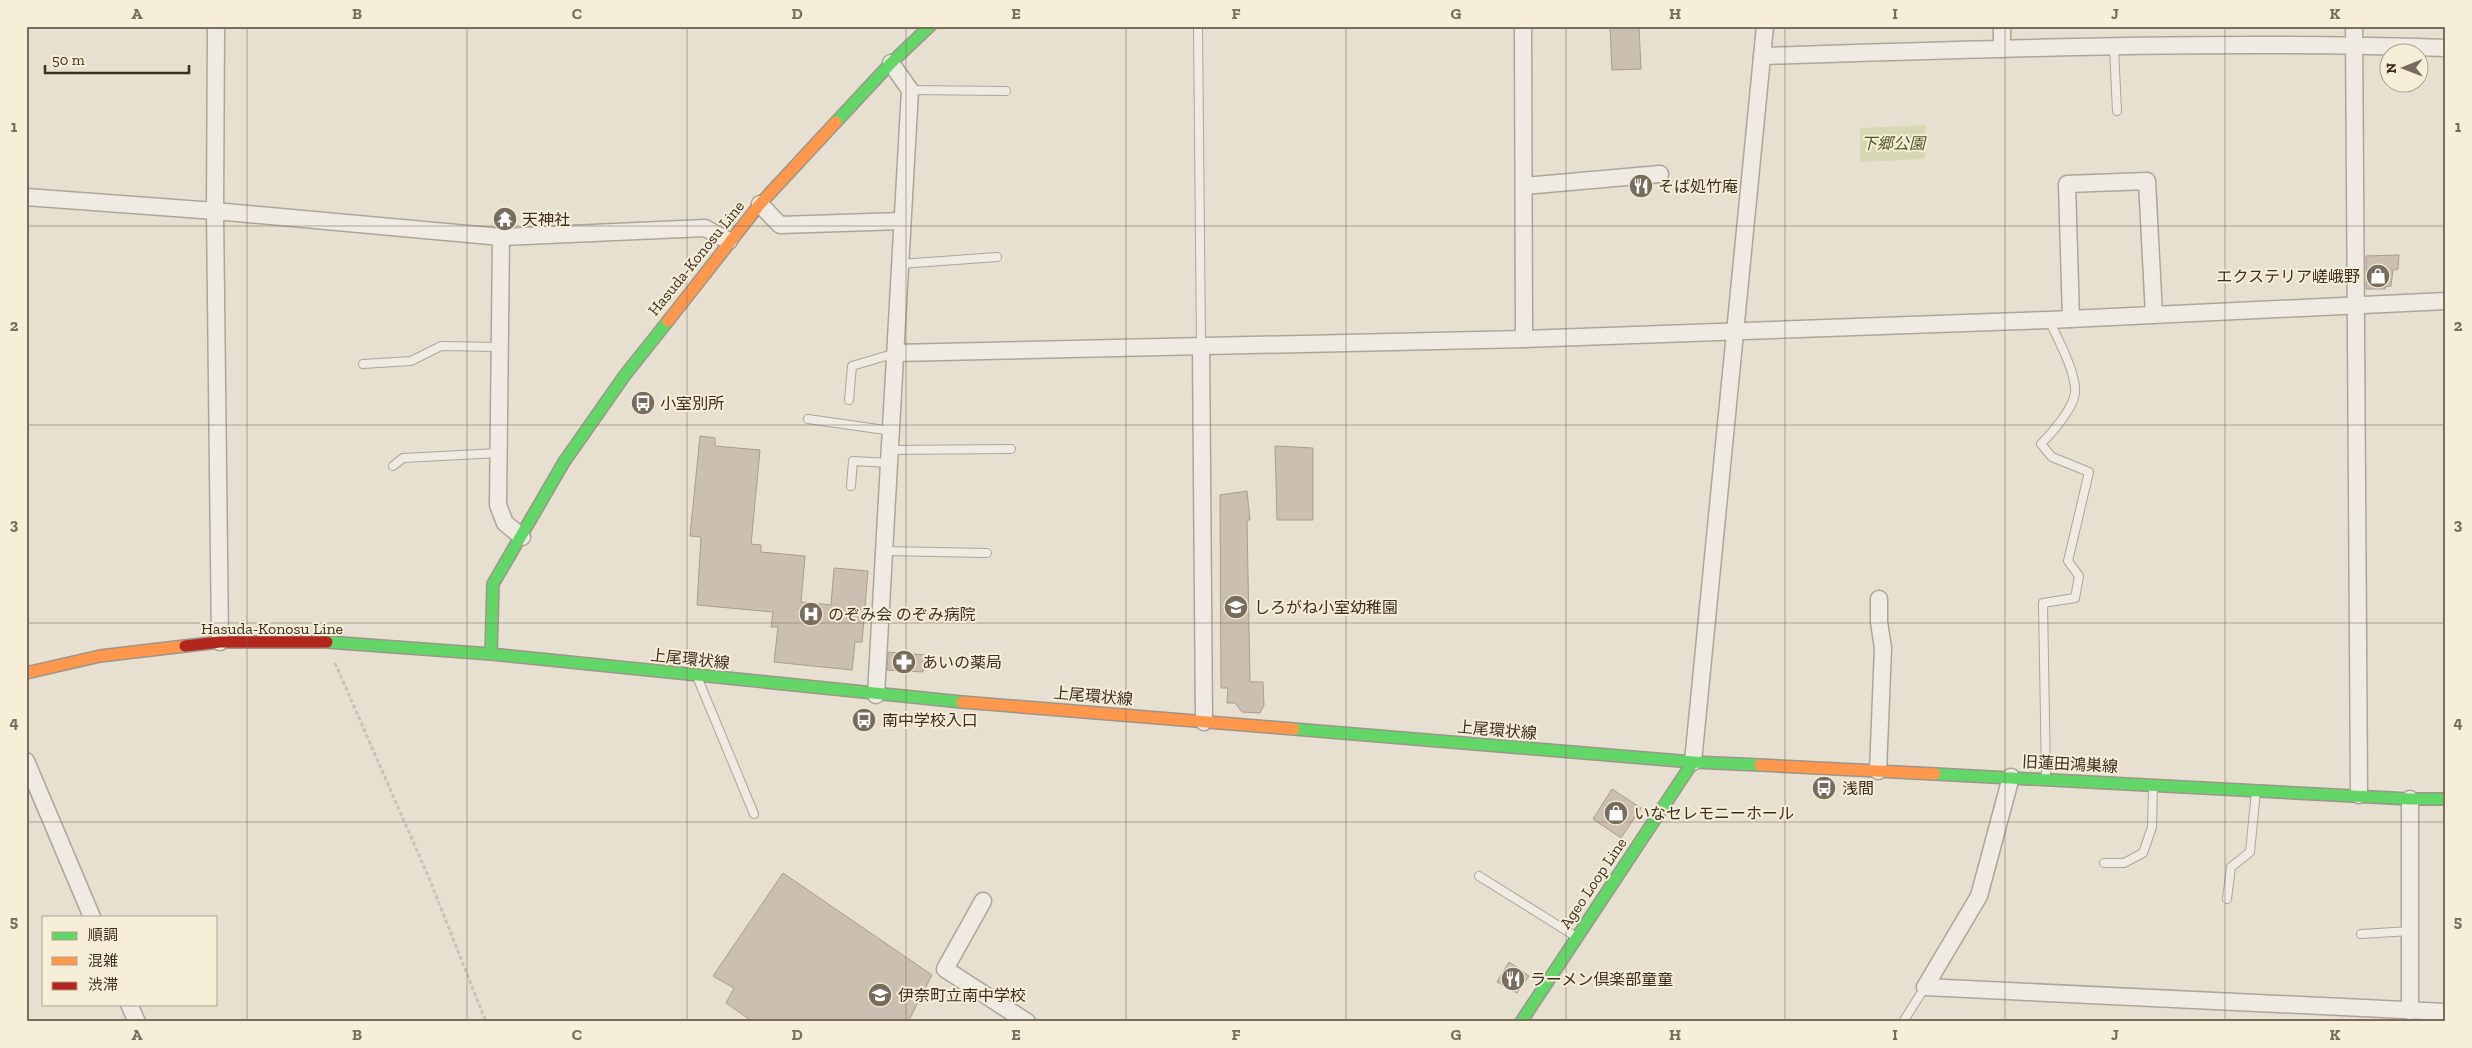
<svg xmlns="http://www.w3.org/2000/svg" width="2472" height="1048" font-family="'Zilla Slab','Noto Sans JP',serif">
  <rect width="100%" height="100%" fill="#e7e0d1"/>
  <!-- green -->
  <polygon fill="#d6d7b3" points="1926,125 1925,159 1860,162 1860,128"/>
  <!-- building -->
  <g fill="#cbbfb2" stroke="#a89c90">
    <polygon points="1610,26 1639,26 1641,69 1612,70"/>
    <polygon points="2399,255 2398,269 2393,270 2391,286 2385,287 2385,289 2366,289 2366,256"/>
    <polygon points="700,436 715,438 715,446 760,450 751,544 761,545 761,552 805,556 801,602 831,605 834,568 868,571 862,642 855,642 852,670 774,662 778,627 771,627 773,612 697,605 701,537 690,536"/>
    <polygon points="1275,446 1313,448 1313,520 1277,520"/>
    <polygon points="1247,491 1250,520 1247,520 1250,682 1263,682 1264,705 1260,713 1242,712 1235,703 1227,703 1228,688 1221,688 1220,495"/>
    <polygon points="888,652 925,655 923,672 887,670"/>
    <polygon points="1612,789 1641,808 1621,838 1593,819"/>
    <polygon points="783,873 932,975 908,1022 753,1022 726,1003 734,988 713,976"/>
    <polygon points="1509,962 1529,976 1517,993 1497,982"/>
  </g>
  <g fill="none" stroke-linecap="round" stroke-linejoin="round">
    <!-- lane casing -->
    <g stroke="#ada599" stroke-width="10">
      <g id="lane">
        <polyline points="1198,26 1201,346"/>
        <polyline points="2114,48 2117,111"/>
        <polyline points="910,90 1006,91"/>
        <polyline points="900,264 997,257"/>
        <polyline points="363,364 411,361 441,346 500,347"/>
        <polyline points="849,400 852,366 896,353"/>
        <polyline points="808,419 892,431"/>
        <polyline points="890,450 1011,449"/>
        <polyline points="393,466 403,458 499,453"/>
        <polyline points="851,486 853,461 890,463"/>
        <polyline points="884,551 987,553"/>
        <polyline points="698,679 754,814"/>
        <path d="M2046 777 2043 603 2075 598 2079 576 2068 561 2089 472 2052 457 2041 444C2052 433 2073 409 2075 393 2077 374 2057 337 2049 320"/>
        <polyline points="2104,863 2124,863 2143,853 2152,827 2153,786"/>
        <polyline points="1479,876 1575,936"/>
        <polyline points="2227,899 2231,867 2250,852 2256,791"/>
        <polyline points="2361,934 2410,931"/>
        <polyline points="1903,1022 1925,987"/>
      </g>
    </g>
    <!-- street casing -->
    <g stroke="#ada599" stroke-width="19">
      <g id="street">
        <polyline points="216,26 215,211 220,642"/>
        <polyline points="1523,26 1524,339"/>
        <polyline points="2354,26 2359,795"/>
        <polyline points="2002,49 2002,26"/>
        <path d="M1762 56C1990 49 2218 40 2446 48"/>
        <polyline points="1524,186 1660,174"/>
        <polyline points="26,197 215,211 501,237 705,228 729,241"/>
        <polyline points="760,204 780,225 901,221"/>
        <polyline points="501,237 498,505 505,523 522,537"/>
        <polyline points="2071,319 2067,184 2147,181 2154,315"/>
        <polyline points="1201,346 1204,722"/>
        <polyline points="896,353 1524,339 2049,320 2446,301"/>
        <polyline points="876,695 910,90 891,63"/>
        <polyline points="26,761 92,917"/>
        <polyline points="1693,762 1765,26"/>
        <polyline points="1878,771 1883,648 1879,622 1879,599"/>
        <polyline points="2011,777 1979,896 1925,987 2446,1012"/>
        <polyline points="2410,799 2410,1011"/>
        <polyline points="983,901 945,969 1027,1022"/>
        <polyline points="129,1004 137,1022"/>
      </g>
    </g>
    <!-- fast casing -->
    <g stroke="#9c958a" stroke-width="14">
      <g id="fast">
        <polyline points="836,122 891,63 930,26"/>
        <polyline points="327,642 491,654 962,702"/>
        <polyline points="491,654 493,584 564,462 625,375 668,321"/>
        <polyline points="1294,729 1693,762 1760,765"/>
        <polyline points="1935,774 2410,799 2446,799"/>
        <polyline points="1521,1022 1693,762"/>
      </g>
    </g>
    <!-- slow casing -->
    <g stroke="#9c958a" stroke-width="14">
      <g id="slow">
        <polyline points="668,321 760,204 836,122"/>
        <polyline points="26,673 100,656 185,646"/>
        <polyline points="962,702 1294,729"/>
        <polyline points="1760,765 1935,774"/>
      </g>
    </g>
    <!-- jam casing -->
    <g stroke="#9c958a" stroke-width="14">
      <polyline id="jam" points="185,646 220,642 327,642"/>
    </g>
    <!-- path -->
    <polyline stroke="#c8c2b9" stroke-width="3" stroke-dasharray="4 2.5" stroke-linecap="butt" points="335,663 429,878 486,1022"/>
    <!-- lane -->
    <use href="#lane" stroke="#efebe3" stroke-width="8"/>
    <!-- street -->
    <use href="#street" stroke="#efebe3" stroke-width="16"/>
    <!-- fast -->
    <use href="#fast" stroke="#63d668" stroke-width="11"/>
    <!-- slow -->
    <use href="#slow" stroke="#ff974d" stroke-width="11"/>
    <!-- jam -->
    <use href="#jam" stroke="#b3261e" stroke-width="11"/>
  </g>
  <!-- grid -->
  <path fill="none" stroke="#786c5e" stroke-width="1" stroke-opacity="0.55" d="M247 26V1022M467 26V1022M687 26V1022M906 26V1022M1126 26V1022M1346 26V1022M1566 26V1022M1785 26V1022M2005 26V1022M2225 26V1022M26 226H2446M26 425H2446M26 623H2446M26 822H2446"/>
  <!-- icons -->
  <defs>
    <g id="restaurant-disc" transform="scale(1.25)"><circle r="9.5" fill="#786c5e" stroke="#f7eed8"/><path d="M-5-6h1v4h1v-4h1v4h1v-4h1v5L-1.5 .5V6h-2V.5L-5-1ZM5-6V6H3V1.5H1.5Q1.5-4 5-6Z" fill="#fff"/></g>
    <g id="temple-disc" transform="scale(1.25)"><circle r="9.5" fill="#786c5e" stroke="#f7eed8"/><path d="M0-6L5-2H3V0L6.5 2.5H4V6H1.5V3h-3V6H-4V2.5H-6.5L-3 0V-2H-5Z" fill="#fff"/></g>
    <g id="shop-disc" transform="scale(1.25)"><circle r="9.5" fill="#786c5e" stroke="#f7eed8"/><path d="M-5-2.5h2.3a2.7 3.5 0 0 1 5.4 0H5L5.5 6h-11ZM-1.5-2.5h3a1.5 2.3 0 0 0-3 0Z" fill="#fff"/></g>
    <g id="bus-disc" transform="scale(1.25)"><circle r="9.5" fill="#786c5e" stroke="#f7eed8"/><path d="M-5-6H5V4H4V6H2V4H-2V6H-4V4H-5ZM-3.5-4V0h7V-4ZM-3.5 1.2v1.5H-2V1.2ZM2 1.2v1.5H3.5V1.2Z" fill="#fff"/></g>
    <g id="school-disc" transform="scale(1.25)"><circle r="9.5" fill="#786c5e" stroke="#f7eed8"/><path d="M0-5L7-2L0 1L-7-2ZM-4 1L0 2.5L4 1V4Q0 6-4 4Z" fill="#fff"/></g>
    <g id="hospital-disc" transform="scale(1.25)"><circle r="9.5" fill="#786c5e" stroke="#f7eed8"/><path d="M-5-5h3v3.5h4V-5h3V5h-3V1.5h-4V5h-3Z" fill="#fff"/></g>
    <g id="pharmacy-disc" transform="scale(1.25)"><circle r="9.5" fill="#786c5e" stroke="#f7eed8"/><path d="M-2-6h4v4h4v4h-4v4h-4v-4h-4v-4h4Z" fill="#fff"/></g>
  </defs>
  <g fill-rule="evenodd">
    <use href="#restaurant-disc" x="1641" y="186"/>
    <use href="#temple-disc" x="505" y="219"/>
    <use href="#shop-disc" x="2378" y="276"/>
    <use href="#bus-disc" x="643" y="403"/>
    <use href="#school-disc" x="1236" y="607"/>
    <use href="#hospital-disc" x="811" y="614"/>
    <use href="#pharmacy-disc" x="904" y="662"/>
    <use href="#bus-disc" x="864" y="720"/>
    <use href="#bus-disc" x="1824" y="788"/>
    <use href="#shop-disc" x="1616" y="813"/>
    <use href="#restaurant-disc" x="1513" y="979"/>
    <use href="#school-disc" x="880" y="995"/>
  </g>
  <g text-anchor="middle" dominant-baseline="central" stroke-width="4" stroke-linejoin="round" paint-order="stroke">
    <!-- park labels -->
    <g font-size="16" font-style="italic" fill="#4d5a26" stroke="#f7eed8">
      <text x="1893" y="143">下郷公園</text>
    </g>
    <!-- poi labels -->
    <g font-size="16" fill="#3d2e20" stroke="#f7eed8" text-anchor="start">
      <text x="1658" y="186">そば処竹庵</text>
      <text x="522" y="219">天神社</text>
      <text x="2360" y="276" text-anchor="end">エクステリア嵯峨野</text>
      <text x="660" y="403">小室別所</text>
      <text x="1254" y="607">しろがね小室幼稚園</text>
      <text x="828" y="614">のぞみ会 のぞみ病院</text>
      <text x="922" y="662">あいの薬局</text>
      <text x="882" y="720">南中学校入口</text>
      <text x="1842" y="788">浅間</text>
      <text x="1634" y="813">いなセレモニーホール</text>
      <text x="1530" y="979">ラーメン倶楽部童童</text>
      <text x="898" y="995">伊奈町立南中学校</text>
    </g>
    <!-- street labels -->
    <g font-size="16" fill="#3d2e20" stroke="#f7eed8">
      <text transform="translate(696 258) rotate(-51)">Hasuda-Konosu Line</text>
      <text x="272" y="628">Hasuda-Konosu Line</text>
      <text transform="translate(690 659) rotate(6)">上尾環状線</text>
      <text transform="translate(1093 696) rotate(5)">上尾環状線</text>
      <text transform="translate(1497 730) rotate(5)">上尾環状線</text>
      <text transform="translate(2070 764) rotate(3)">旧蓮田鴻巣線</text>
      <text transform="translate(1593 883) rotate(-56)">Ageo Loop Line</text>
    </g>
  </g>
  <!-- border -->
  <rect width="2472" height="1048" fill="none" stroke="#f7eed8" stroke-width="55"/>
  <!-- legend -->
  <rect x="42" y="916" width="175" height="90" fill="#f7eed8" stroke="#ada18e"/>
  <rect x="52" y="932" width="25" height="8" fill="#63d668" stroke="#ada18e"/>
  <text x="88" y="940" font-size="15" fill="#3d2e20">順調</text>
  <rect x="52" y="957" width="25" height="8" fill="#ff974d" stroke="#ada18e"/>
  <text x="88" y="966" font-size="15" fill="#3d2e20">混雑</text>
  <rect x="52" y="982" width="25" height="8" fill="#b3261e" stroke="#ada18e"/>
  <text x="88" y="990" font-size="15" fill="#3d2e20">渋滞</text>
  <!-- north arrow -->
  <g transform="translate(2404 68) rotate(269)"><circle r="24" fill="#f7eed8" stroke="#ada18e"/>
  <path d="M0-4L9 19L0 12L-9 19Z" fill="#786c5e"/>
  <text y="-8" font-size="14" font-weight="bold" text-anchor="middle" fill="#3d2e20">N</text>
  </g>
  <!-- scale -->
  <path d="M45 65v8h144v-8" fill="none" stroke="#3d2e20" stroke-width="2.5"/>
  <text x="52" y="65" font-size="15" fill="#3d2e20" stroke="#f7eed8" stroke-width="4" paint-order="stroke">50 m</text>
  <rect x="28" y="28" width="2416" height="992" fill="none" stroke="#786c5e" stroke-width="2"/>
  <g font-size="16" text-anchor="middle" font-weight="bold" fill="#786c5e">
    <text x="137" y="19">A</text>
    <text x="357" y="19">B</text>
    <text x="577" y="19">C</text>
    <text x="797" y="19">D</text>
    <text x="1016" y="19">E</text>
    <text x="1236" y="19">F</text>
    <text x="1456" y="19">G</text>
    <text x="1675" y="19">H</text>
    <text x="1895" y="19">I</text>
    <text x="2115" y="19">J</text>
    <text x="2335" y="19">K</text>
    <text x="14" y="132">1</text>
    <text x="2458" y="132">1</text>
    <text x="14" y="331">2</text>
    <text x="2458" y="331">2</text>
    <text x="14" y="530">3</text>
    <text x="2458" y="530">3</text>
    <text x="14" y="728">4</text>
    <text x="2458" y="728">4</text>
    <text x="14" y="927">5</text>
    <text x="2458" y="927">5</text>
    <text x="137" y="1040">A</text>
    <text x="357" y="1040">B</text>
    <text x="577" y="1040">C</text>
    <text x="797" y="1040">D</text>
    <text x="1016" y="1040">E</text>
    <text x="1236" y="1040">F</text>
    <text x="1456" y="1040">G</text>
    <text x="1675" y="1040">H</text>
    <text x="1895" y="1040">I</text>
    <text x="2115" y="1040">J</text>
    <text x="2335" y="1040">K</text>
  </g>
</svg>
